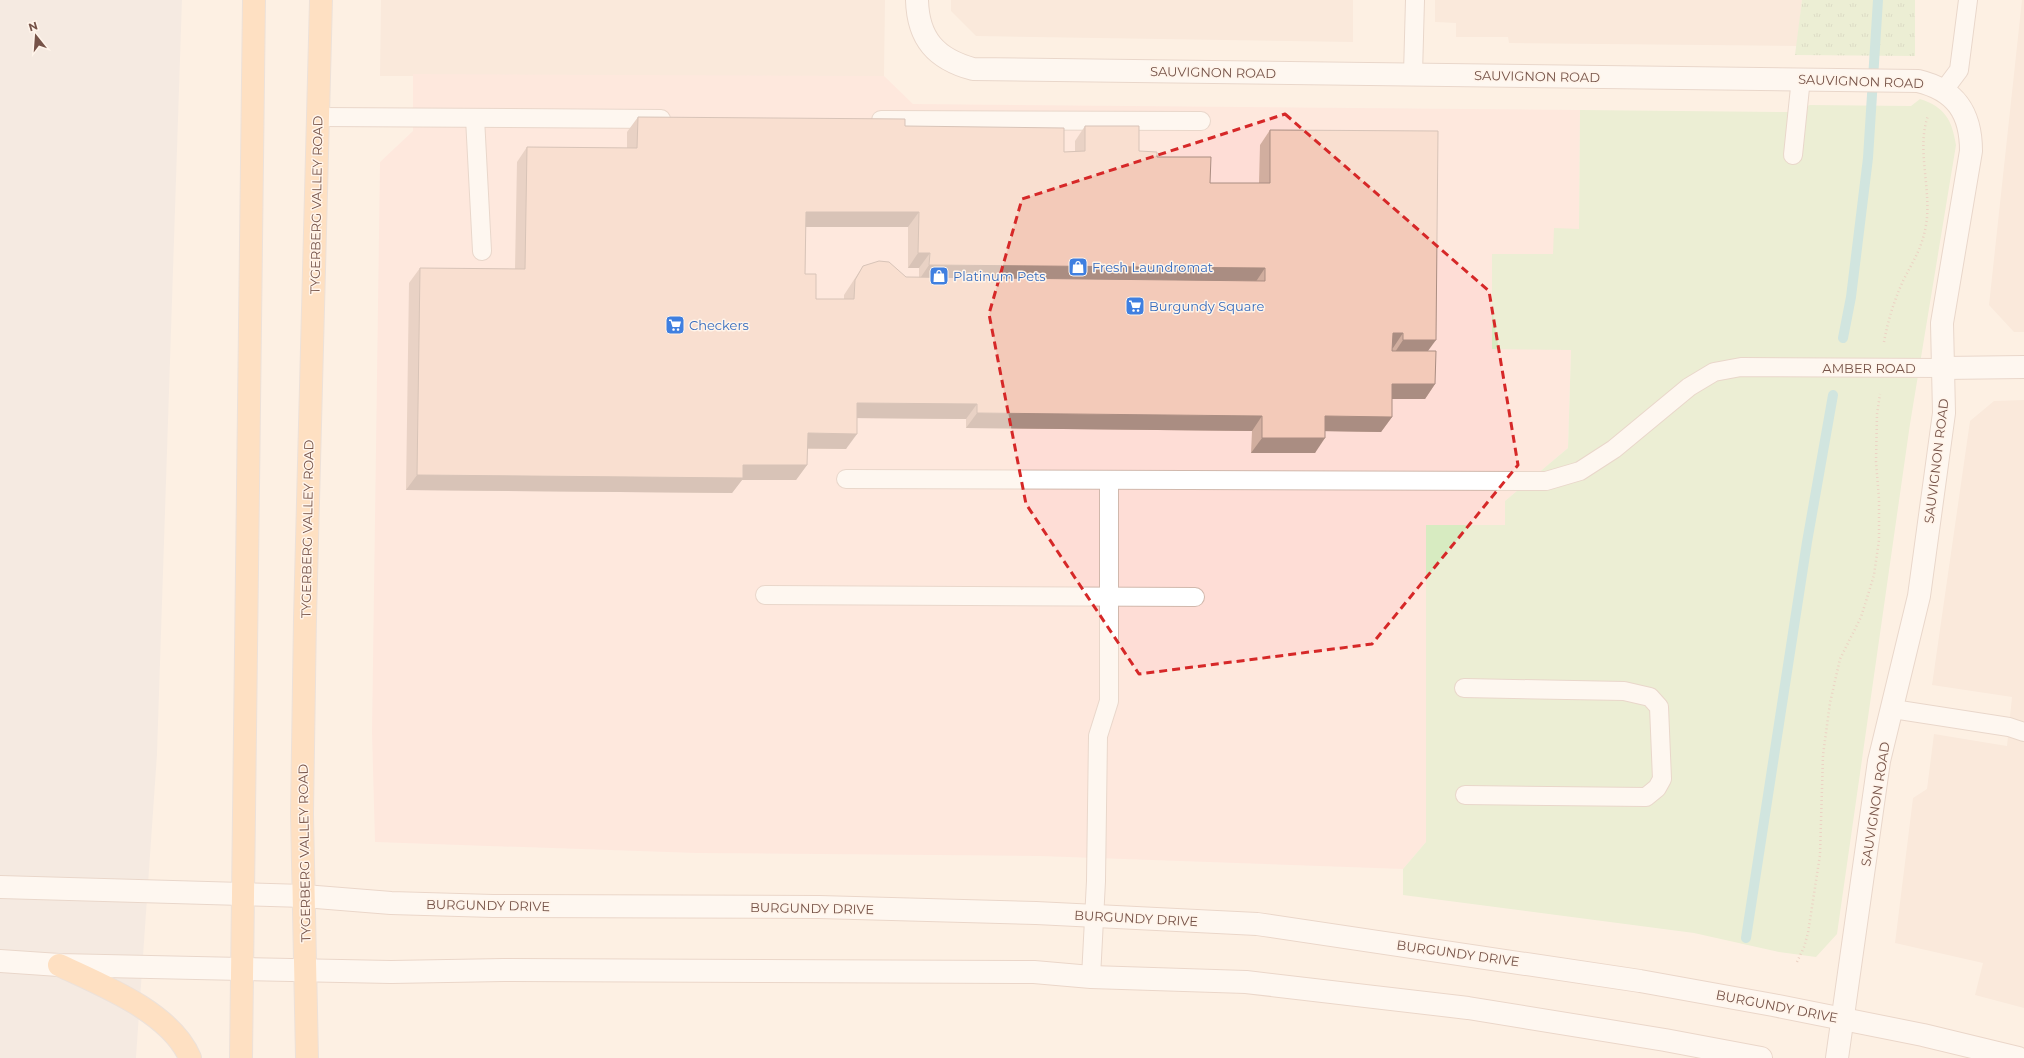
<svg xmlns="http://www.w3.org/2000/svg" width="2024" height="1058" font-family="Montserrat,sans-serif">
  <defs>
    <pattern id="grass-tufts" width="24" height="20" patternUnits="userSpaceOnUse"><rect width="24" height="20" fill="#d7ebc1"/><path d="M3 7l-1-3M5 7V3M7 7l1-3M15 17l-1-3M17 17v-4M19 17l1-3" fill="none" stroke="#b3c19f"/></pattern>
  </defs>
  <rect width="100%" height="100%" fill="#fdf0e3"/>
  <!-- residential -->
  <g fill="#f5e0d1">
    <polygon points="381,0 885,0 884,76 380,76"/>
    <polygon points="951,0 1353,0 1353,42 976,36 951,11"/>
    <polygon points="1435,0 1802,0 1797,46 1509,43 1508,37 1456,37 1456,23 1435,22"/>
    <polygon points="2022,0 2024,0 2024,332 2014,332 1989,305"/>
    <polygon points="2024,400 2024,1008 1975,995 1983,963 1895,943 1913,798 1927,789 1934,734 2007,746 2012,697 1932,685 1970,421 1994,401"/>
  </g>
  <!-- commercial -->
  <polygon fill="#feddd6" points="413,74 884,76 913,104 1580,110 1579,229 1553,254 1492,254 1492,349 1571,349 1568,448 1505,501 1505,525 1426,526 1426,842 1403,869 1039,856 696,853 375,842 372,732 380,162 413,131"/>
  <!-- industrial -->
  <polygon fill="#ece3de" points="0,0 182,0 157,755 136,1058 0,1058"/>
  <!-- grass -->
  <polygon fill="url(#grass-tufts)" points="1802,0 1915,0 1915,56 1795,55"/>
  <!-- garden -->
  <path fill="#d7ebc1" d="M1920 99C1945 107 1952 120 1956 145L1910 424 1837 934 1816 957 1779 952 1694 933 1403 895V869L1426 842V525H1505V501L1568 448 1571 350 1492 349V254H1553L1554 228 1579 229 1580 110 1790 112 1810 105 1911 106Z"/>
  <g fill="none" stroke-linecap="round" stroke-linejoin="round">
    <!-- stream -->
    <g stroke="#9cd7d9" stroke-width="10">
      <polyline points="1843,338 1851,297 1868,158 1878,0"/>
      <polyline points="1746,938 1807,542 1833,395"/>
    </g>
    <!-- service casing -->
    <g stroke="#d1b8ac" stroke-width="20">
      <g id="service">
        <polyline points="1413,74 1415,0"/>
        <polyline points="1944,90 1959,70 1968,0"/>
        <polyline points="318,117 661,119"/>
        <polyline points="475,118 482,251"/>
        <polyline points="881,120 1201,121"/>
        <polyline points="1793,155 1801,78"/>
        <polyline points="846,479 1546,481 1580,471 1614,449 1689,387 1714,372 1741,367 1943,368"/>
        <polyline points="765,595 1195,597"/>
        <polyline points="1464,688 1624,691 1650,697 1659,707 1662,779 1657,788 1646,797 1465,795"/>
        <polyline points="1893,709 2009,727 2024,732"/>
        <polyline points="1091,977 1096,881 1098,736 1109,701 1109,480"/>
      </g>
    </g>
    <!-- minor casing -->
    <g stroke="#d1b8ac" stroke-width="24">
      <g id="minor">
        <path d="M917 0C918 39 936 59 973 69L1918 81C1956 90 1971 113 1971 151L1942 323 1944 413 1919 596 1879 761 1837 1058"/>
        <polyline points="1943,368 2024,367"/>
        <polyline points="0,887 242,894"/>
        <polyline points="0,961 59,965 242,969"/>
      </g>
    </g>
    <!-- secondary casing -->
    <g stroke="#d4b7a9" stroke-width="24">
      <g id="secondary">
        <polyline points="242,894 304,896 391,903 493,906 819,907 1036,913 1257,924 1640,981 1773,1005 1923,1035 2018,1058"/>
        <polyline points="242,969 391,972 504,970 1034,972 1091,977 1246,982 1468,1008 1665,1040 1761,1058"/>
      </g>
    </g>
    <!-- primary casing -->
    <g stroke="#d9cfcc" stroke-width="24">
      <g id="primary">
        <path d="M59 965C101 985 171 1012 190 1058"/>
        <polyline points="241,1058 254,0"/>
        <polyline points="307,1058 302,814 305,618 321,0"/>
      </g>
    </g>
    <!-- path -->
    <g stroke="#d8ad9d" stroke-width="2.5" stroke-dasharray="1 3" stroke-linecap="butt">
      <path d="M1884 342C1888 320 1894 301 1903 281 1913 261 1922 249 1926 225 1932 191 1916 148 1928 116"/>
      <polyline points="1797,962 1804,947 1808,933 1820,855 1823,755 1830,703 1840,659 1861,617 1867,598 1874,575 1879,540 1879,499 1876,462 1877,414 1880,394"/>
    </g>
    <!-- service -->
    <use href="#service" stroke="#fff" stroke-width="18"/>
    <!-- minor -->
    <use href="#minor" stroke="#fff" stroke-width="22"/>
    <!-- secondary -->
    <use href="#secondary" stroke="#fff" stroke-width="22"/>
    <!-- primary -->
    <use href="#primary" stroke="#fecc99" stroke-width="22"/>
  </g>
  <!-- wall -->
  <path fill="#d1ae9f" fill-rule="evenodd" d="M638 117 905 126 1064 152 1075 151V141L1085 126 1139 151 1157 157 1210 183H1259L1260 145 1270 130 1428 351 1435 384 1425 399H1392V417L1381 432 1325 431 1315 453H1251L1252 431 966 428V419L857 418 846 449H807V465L796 480H742L732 493 406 490 409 283 420 268 515 269 517 162 527 147 627 148V132ZM806 227H908V268H919V278L906 277 863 266 844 295V299H816L805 274Z"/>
  <!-- shaded-wall -->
  <g fill="#aa8d82">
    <polygon points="806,212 919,212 908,227 796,227"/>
    <polygon points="918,253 930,253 919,268 908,268"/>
    <polygon points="929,265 1265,268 1255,283 919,280"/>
    <polygon points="1393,333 1403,333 1393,348 1382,348"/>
    <polygon points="1403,340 1436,340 1425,355 1393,355"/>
    <polygon points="1392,384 1435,384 1425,399 1382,399"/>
    <polygon points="857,403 977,404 966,419 846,418"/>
    <polygon points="977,413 1262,416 1252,431 966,428"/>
    <polygon points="1325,416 1392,417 1381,432 1315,431"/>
    <polygon points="808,433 857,434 846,449 797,448"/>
    <polygon points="1262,438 1325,438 1315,453 1251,453"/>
    <polygon points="743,465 807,465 796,480 742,480 732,493 406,490 417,475"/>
  </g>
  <!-- building -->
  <path fill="#f3cab9" stroke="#aa8d82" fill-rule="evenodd" d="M638 117 905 119V126L1064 128V152L1085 151V126H1139V151L1157 152V157H1211L1210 183H1270V130L1438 131 1436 340H1403V333H1393L1392 351H1436L1435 384H1392V417L1325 416V438H1262V416L977 413V404L857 403V434L808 433 807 465H743V478L417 475 420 268 525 269 527 147 637 148ZM806 212H919L918 253H930L929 265 1265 268V281L906 277 889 262 879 261 863 266 855 280 854 299H816V274H805Z"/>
  <!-- marked area -->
  <path d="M0 0H2024V1058H0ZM1285 114 1489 291 1518 465 1372 644 1139 674 1026 504 989 314 1022 199Z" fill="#fdf0e3" fill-opacity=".55" fill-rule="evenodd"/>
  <path fill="none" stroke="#d62828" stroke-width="3" stroke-dasharray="8 5" stroke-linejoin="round" d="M1285 114 1489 291 1518 465 1372 644 1139 674 1026 504 989 314 1022 199Z"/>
  <!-- icons -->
  <defs>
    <g id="shop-square" transform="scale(1)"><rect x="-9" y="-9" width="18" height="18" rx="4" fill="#3f7fe0" stroke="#fff4ea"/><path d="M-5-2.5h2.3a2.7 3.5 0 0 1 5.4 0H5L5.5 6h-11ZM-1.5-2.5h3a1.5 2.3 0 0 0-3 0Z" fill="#fff"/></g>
    <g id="supermarket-square" transform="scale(1)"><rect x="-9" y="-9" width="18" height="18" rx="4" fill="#3f7fe0" stroke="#fff4ea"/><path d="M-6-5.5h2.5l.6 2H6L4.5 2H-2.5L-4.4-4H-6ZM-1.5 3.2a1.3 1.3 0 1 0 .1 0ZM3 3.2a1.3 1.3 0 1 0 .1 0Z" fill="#fff"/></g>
  </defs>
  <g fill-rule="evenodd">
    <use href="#shop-square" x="1078" y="267"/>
    <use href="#shop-square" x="939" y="276"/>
    <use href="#supermarket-square" x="1135" y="306"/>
    <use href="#supermarket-square" x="675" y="325"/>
  </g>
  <g text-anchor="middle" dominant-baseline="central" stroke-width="3" stroke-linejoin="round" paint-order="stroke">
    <!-- street labels -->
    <g font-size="13" fill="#765348" stroke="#fff4ea">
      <text transform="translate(1213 72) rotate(1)">SAUVIGNON ROAD</text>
      <text transform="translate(1537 76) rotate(1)">SAUVIGNON ROAD</text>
      <text transform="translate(1861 81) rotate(2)">SAUVIGNON ROAD</text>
      <text transform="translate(316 205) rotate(-89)">TYGERBERG VALLEY ROAD</text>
      <text x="1869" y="368">AMBER ROAD</text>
      <text transform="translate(1936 461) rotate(-83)">SAUVIGNON ROAD</text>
      <text transform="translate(307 529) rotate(-89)">TYGERBERG VALLEY ROAD</text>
      <text transform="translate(1875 804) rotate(-81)">SAUVIGNON ROAD</text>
      <text transform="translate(304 853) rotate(-91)">TYGERBERG VALLEY ROAD</text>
      <text transform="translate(488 905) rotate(1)">BURGUNDY DRIVE</text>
      <text transform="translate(812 908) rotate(1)">BURGUNDY DRIVE</text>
      <text transform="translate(1136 918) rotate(3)">BURGUNDY DRIVE</text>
      <text transform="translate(1458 953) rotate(8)">BURGUNDY DRIVE</text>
      <text transform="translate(1777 1006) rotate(11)">BURGUNDY DRIVE</text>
    </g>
    <!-- shop labels -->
    <g font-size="13" fill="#366cbe" stroke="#fff4ea" text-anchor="start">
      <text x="1092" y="267">Fresh Laundromat</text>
      <text x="953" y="276">Platinum Pets</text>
      <text x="1149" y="306">Burgundy Square</text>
      <text x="689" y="325">Checkers</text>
    </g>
  </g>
  <!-- north arrow -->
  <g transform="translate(36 36) rotate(343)" stroke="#fff4ea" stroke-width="3" paint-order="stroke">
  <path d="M0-3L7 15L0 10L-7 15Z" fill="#765348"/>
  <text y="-6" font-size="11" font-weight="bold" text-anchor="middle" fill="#765348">N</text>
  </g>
</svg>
